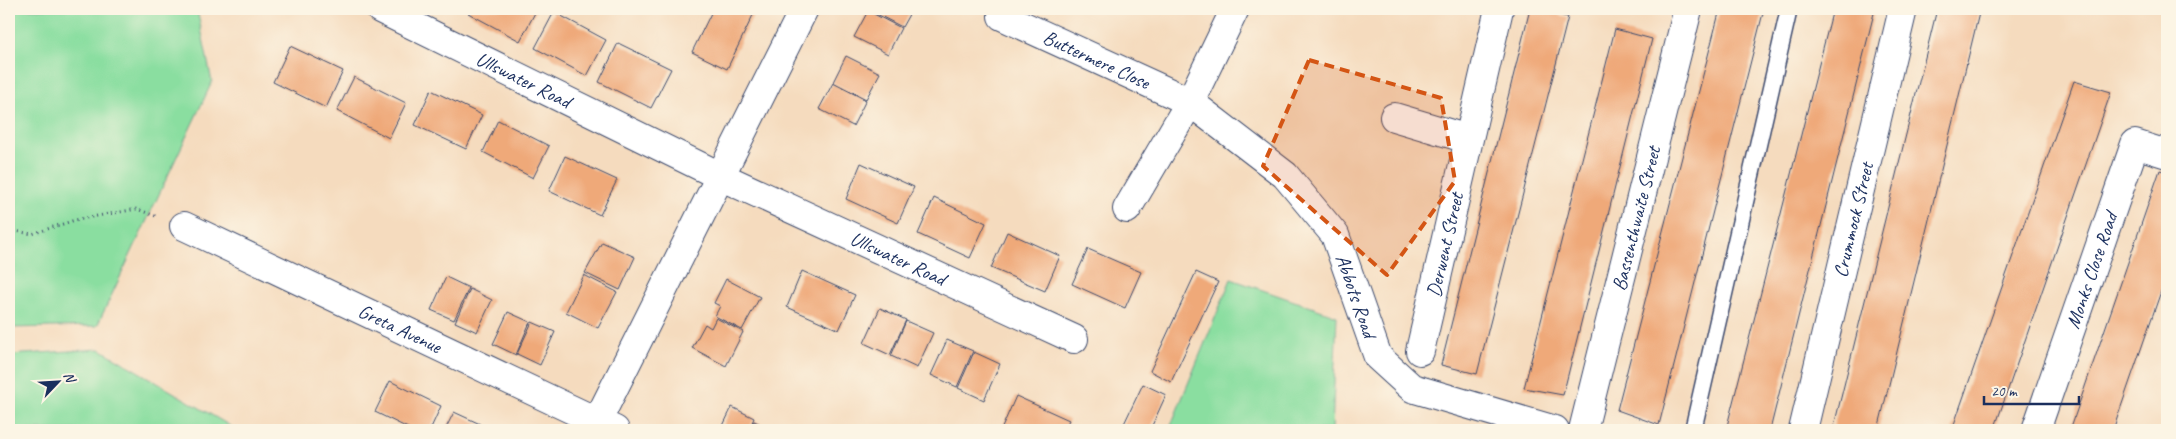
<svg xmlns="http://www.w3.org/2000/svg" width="2176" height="439" font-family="Caveat,sans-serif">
  <rect width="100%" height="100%" fill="#fcf5e5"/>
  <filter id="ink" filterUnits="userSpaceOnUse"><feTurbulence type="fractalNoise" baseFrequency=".02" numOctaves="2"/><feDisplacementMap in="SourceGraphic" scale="10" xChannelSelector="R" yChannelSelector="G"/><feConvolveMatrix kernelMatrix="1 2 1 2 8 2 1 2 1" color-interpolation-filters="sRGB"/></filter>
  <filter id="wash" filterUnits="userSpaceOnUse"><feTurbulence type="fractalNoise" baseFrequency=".0096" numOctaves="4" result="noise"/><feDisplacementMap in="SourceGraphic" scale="20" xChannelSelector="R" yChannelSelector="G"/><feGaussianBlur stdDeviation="1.12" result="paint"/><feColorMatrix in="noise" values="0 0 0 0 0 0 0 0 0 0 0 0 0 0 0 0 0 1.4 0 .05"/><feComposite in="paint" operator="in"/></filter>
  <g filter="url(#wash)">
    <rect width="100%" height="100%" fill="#f5dbbe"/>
    <!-- green -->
    <g fill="#8adea0" stroke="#52867f">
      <polygon points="9,9 197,9 212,82 97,326 9,328"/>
      <polygon points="1231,279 1337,316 1332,430 1169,430"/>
      <polygon points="100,349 237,430 21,430 9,423 9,355"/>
    </g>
    <g id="blocks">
      <!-- building -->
      <g fill="#efa979">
        <polygon points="470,9 537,9 520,41 468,13"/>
        <polygon points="713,9 745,9 754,13 727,69 692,52"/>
        <polygon points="867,9 912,9 902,27"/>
        <polygon points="1530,9 1568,17 1477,374 1441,365"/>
        <polygon points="1720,9 1764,9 1659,425 1617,410"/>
        <polygon points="1833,9 1875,9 1770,430 1726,430"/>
        <polygon points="1937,9 1980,9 1878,430 1833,430"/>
        <polygon points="868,11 901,28 888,54 854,37"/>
        <polygon points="554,12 606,40 587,76 535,48"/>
        <polygon points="1615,29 1652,39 1563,395 1524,388"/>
        <polygon points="618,43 671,69 651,108 599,82"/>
        <polygon points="290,46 343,71 326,108 273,82"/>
        <polygon points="846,56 880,73 866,99 833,82"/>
        <polygon points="354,77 406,103 389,138 337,111"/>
        <polygon points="2074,81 2111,92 1994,430 1952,430"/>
        <polygon points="833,83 866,100 853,126 819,109"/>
        <polygon points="431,90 482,115 466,149 415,125"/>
        <polygon points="498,120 549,146 533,178 483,152"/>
        <polygon points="565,156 617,180 600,215 549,191"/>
        <polygon points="861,163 914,187 898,223 846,199"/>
        <polygon points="2160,170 2167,172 2167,274 2113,430 2070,430"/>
        <polygon points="934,198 986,223 970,258 918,234"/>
        <polygon points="1007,232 1060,256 1045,291 991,268"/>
        <polygon points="602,242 635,257 620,290 585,273"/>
        <polygon points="1088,249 1141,272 1125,308 1072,284"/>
        <polygon points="802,271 855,295 839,330 787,307"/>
        <polygon points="1196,272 1218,282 1171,382 1150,371"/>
        <polygon points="584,275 617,292 598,328 566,312"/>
        <polygon points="446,277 469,288 454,320 431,310"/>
        <polygon points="726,279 760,297 742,330 715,316 720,306 714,303"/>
        <polygon points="470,289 492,300 477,332 455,322"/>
        <polygon points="880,308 906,320 890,355 864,343"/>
        <polygon points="508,312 530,322 516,355 493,344"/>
        <polygon points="716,318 743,332 726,366 692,348 705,324 711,328"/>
        <polygon points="906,321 933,333 917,368 891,356"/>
        <polygon points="532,322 555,332 540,365 517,354"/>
        <polygon points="947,340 973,351 957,387 931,375"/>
        <polygon points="974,352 1000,364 984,400 958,388"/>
        <polygon points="390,381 441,406 430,430 412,430 375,412"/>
        <polygon points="1143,384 1166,395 1150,430 1121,430"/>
        <polygon points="1016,396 1069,420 1064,430 1001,430"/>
        <polygon points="732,407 754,418 749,430 721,430"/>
        <polygon points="454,412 480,424 477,430 445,430"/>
        <polygon points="754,421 774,430 750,430"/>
        <polygon points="480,426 489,430 478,430"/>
      </g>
    </g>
  </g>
  <g filter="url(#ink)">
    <use href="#blocks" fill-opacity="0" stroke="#3c496c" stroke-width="1"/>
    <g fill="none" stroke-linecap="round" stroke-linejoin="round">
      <!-- service casing -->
      <g stroke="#3c496c" stroke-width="19">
        <polyline id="service" points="1693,430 1789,9"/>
      </g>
      <!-- minor casing -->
      <g stroke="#3c496c" stroke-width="30">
        <g id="minor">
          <path id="s1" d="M380 9 722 177 1074 339"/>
          <path id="s2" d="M1002 16 1190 102 1285 175 1335 235 1378 357 1412 388 1555 430"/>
          <polyline points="1394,117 1468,139"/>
          <polyline points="1127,209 1190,102 1235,9"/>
          <path id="s3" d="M184 226 615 430"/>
          <path id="s4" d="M1420 351 1499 9"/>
          <polyline points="597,422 804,9"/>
          <path id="s5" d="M1583 430 1688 9"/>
          <path id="s6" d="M1803 430 1903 9"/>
          <path id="s7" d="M2036 430 2135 144 2167 154"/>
        </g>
      </g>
      <!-- path -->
      <polyline stroke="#3c496c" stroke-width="3" stroke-dasharray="1 4" stroke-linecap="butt" points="9,230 32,234 75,220 137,209 158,217"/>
      <!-- service -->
      <use href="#service" stroke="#fff" stroke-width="16"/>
      <!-- minor -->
      <use href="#minor" stroke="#fff" stroke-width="28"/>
    </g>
  </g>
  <!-- marked area -->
  <path fill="#d45514" fill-opacity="0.2" stroke="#d45514" stroke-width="4" stroke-dasharray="10 6" stroke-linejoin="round" d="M1309 60 1441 98 1455 181 1387 275 1263 166Z"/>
  <g text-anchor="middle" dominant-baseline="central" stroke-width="4.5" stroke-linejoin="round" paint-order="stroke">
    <!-- street labels -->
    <g font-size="20" fill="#1b2f5e" stroke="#fcf5e5">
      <text stroke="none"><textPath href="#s2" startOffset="104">Buttermere Close</textPath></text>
      <text stroke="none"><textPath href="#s1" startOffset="160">Ullswater Road</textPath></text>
      <text stroke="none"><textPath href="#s5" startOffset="218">Bassenthwaite Street</textPath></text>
      <text stroke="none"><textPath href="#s6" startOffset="216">Crummock Street</textPath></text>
      <text stroke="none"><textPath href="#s4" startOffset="109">Derwent Street</textPath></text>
      <text stroke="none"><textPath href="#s1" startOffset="575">Ullswater Road</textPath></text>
      <text stroke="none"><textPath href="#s7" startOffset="169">Monks Close Road</textPath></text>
      <text stroke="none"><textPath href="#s2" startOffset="469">Abbots Road</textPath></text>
      <text stroke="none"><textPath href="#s3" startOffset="239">Greta Avenue</textPath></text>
    </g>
  </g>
  <!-- margin -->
  <rect width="2176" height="439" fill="none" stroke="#fcf5e5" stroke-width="30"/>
  <!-- north arrow -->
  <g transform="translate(58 382) rotate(65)" stroke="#fcf5e5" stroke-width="4" paint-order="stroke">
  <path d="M0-4L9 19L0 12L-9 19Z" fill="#1b2f5e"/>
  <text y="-8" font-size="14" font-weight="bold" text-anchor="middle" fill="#1b2f5e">N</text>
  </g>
  <!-- scale -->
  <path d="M1984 396v8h95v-8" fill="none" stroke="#1b2f5e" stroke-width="2.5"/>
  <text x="1991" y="396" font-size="15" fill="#1b2f5e" stroke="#fcf5e5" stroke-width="4" paint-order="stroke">20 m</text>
</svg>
